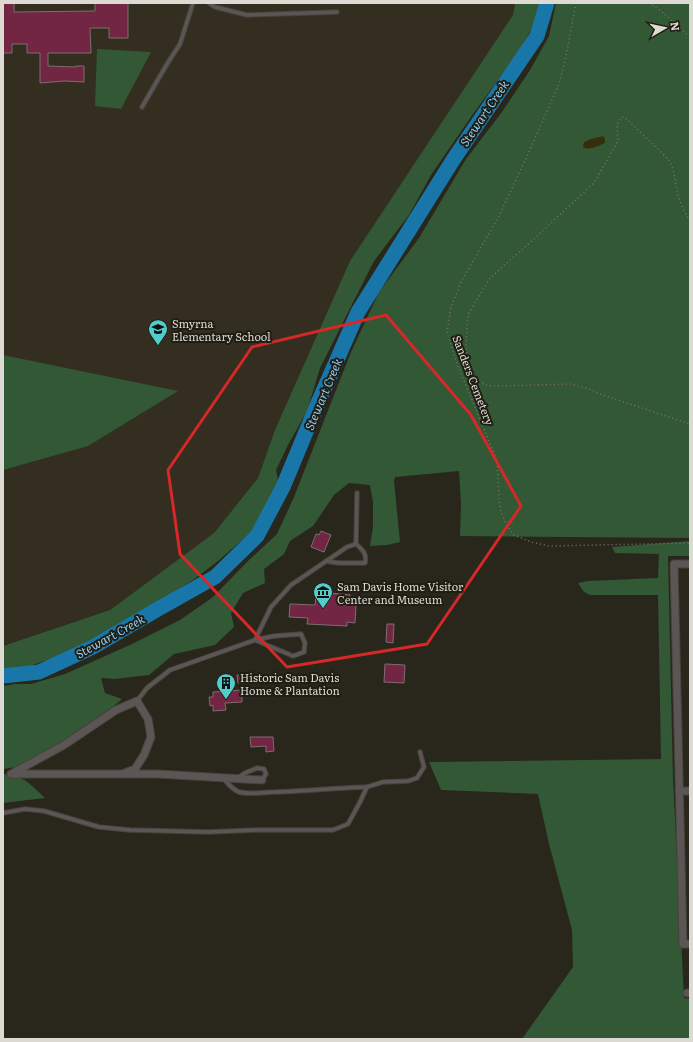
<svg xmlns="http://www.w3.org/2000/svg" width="693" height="1042" font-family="Literata,serif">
  <rect width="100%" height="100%" fill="#29261c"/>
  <!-- built -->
  <polygon fill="#332e1f" points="3,3 515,3 513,15 275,430 258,478 214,533 110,610 3,646"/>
  <!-- green -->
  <g fill="#325836">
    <polygon points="515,3 540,3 531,30 515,57 473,114 431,175 409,215 374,261 320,368 307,411 288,445 276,470 279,486 272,494 256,528 218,561 193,580 140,613 99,640 60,656 17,670 3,670 3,646 110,610 214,533 258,478 275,430 350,261 513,15"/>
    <polygon points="556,3 690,3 690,538 460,536 461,505 459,471 395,477 394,481 400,542 387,545 370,546 373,527 373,502 370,485 349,483 334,495 313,526 290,541 284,554 264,569 265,583 243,593 231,613 234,627 215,645 174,654 149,675 115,679 101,678 105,693 122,699 114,706 57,745 17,767 3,769 3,686 15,684 31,684 65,674 132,644 180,620 213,597 247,562 277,534 294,497 351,352 379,292 419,238 466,159 502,112 530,70 549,36"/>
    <polygon points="97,49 151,52 121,109 95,106"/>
    <polygon points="3,355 178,391 88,446 3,470"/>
    <polygon points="690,541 690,556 668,556 673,779 684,998 690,999 690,1039 522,1039 573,967 572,930 549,844 538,794 441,790 429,762 661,759 658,595 590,595 584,592 578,583 588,581 658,578 659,554 615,553 612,547"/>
    <path d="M3 774C23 774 32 786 45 798L3 803Z"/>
  </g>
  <!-- sand -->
  <path fill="#352d0c" d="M603 136 605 139V143C598 146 589 151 583 147L584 142 591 139Z"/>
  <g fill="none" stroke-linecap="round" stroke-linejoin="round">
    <!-- river -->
    <polyline stroke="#1877a8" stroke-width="15" points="3,676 39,672 93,647 158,609 215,577 257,536 283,487 318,403 358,312 453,160 537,36 547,3"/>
  </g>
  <!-- building -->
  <g fill="#722643" stroke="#7c6e72">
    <polygon points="3,3 14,3 14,12 95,11 95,3 128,3 128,38 109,38 109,28 90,28 91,53 48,53 48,66 76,67 76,66 84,66 84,82 64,81 40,83 40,53 27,53 27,44 12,44 12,53 3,53"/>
    <polygon points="321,531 331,535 324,552 311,547 316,534 319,535"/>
    <polygon points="319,588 330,588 330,593 350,595 349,601 353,601 353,605 356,605 355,623 347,622 347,626 307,624 308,618 289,617 290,604 315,605 316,596 319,596"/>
    <polygon points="387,624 394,624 393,643 386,642"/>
    <polygon points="385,664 405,665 404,683 384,682"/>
    <polygon points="237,675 244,675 245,682 238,683"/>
    <polygon points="242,690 242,702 225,703 226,710 213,711 213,705 210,706 209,697 213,697 213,692"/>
    <polygon points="250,737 273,737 274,751 266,752 266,746 251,747"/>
  </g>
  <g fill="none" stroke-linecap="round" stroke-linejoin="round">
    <!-- service casing -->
    <g stroke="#464339" stroke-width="5.5">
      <g id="service">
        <polyline points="209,3 215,7 247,15 337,12"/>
        <polyline points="142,107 167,64 180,44 193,3"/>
        <path d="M326 561 338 563H365C367 554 363 550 356 544"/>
        <polyline points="255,640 271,607 291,585 347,547 356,544 357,493"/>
        <polyline points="137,701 147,688 170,670 255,640 274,636 301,634 305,643 304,652 293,656 255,640"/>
        <path d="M223 778C228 784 232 789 239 792 250 795 263 792 274 792 305 791 336 788 367 787"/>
        <polyline points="238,778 245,773 257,768 264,769 266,774 262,780"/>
        <polyline points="3,813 25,809 44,811 99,827 130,830 208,832 256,830 333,830 348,824 360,802 367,787 383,782 408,781 417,778 424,767 420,752"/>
      </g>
    </g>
    <!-- minor casing -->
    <g stroke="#464339" stroke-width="9">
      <g id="minor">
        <polyline points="690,564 674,564 683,944 690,944"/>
        <polyline points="122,774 135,769 144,755 151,737 148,719 137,701 116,710 64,745 11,774 158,774 262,780"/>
        <polyline points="679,791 690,791"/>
        <polyline points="687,993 690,993"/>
      </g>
    </g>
    <!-- path -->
    <g stroke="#78756d" stroke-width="1.5" stroke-dasharray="1 3" stroke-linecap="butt">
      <polyline points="576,3 565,61 559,84 529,152 499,216 461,282 451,307 447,332 457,364 497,460 499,499 501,512 506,524 514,535 531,542 549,546 690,543"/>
      <polyline points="649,3 661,11 690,37"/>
      <path d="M690 221C685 213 681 204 678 195 675 183 675 171 669 160L633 125 624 117H622L618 123 617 128 618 139 616 145 594 183 535 238 490 278 469 313 467 324 466 348 467 356 470 368 476 378 484 384 491 386H500L571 384 589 389 603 395 690 424"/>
    </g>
    <!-- service -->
    <use href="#service" stroke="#5c5556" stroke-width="3.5"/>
    <!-- minor -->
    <use href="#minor" stroke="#5c5556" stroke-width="7"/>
  </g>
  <!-- marked area -->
  <path fill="none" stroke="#d62828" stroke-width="3" stroke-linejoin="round" d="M386 315 471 415 521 506 427 644 287 667 180 554 168 470 252 347Z"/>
  <!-- icons -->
  <defs>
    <g id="school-pin" transform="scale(1)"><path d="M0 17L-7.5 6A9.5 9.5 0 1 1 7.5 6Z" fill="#52cdcc" stroke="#201d13"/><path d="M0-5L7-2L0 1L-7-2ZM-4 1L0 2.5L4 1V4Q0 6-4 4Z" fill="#111"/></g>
    <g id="museum-pin" transform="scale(1)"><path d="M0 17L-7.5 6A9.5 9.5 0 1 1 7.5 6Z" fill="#52cdcc" stroke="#201d13"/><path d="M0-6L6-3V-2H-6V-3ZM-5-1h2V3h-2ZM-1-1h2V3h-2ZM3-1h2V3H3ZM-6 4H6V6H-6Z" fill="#111"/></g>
    <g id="building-pin" transform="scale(1)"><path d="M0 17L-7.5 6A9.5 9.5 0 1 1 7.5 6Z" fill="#52cdcc" stroke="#201d13"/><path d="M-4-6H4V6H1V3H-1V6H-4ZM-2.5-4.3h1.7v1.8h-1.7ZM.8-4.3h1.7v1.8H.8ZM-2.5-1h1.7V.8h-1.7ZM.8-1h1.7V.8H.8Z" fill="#111"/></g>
  </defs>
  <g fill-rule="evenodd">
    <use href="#school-pin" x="158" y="329"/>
    <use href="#museum-pin" x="323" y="592"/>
    <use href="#building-pin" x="226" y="683"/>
  </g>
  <g text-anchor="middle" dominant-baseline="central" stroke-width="4" stroke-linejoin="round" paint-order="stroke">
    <!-- poi labels -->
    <g font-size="11" fill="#dddad4" stroke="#201d13" text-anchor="start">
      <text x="172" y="323">Smyrna<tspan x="172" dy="13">Elementary School</tspan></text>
      <text x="337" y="586">Sam Davis Home Visitor<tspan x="337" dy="13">Center and Museum</tspan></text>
      <text x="240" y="677">Historic Sam Davis<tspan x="240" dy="13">Home &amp; Plantation</tspan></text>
    </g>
    <!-- street labels -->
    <g font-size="11" fill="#dddad4" stroke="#201d13">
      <text transform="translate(474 380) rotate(69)">Sanders Cemetery</text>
    </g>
    <!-- water labels -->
    <g font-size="12" font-style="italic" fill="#90cef6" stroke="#201d13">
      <text transform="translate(484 113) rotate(-56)">Stewart Creek</text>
      <text transform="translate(323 394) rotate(-67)">Stewart Creek</text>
      <text transform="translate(110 636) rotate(-29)">Stewart Creek</text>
    </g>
  </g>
  <!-- border -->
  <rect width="693" height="1042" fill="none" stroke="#dddad4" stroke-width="8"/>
  <!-- north arrow -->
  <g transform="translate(665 28) rotate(81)" stroke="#201d13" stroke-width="3" paint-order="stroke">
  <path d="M0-3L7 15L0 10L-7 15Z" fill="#dddad4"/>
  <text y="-6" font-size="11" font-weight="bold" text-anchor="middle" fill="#dddad4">N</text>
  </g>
</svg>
